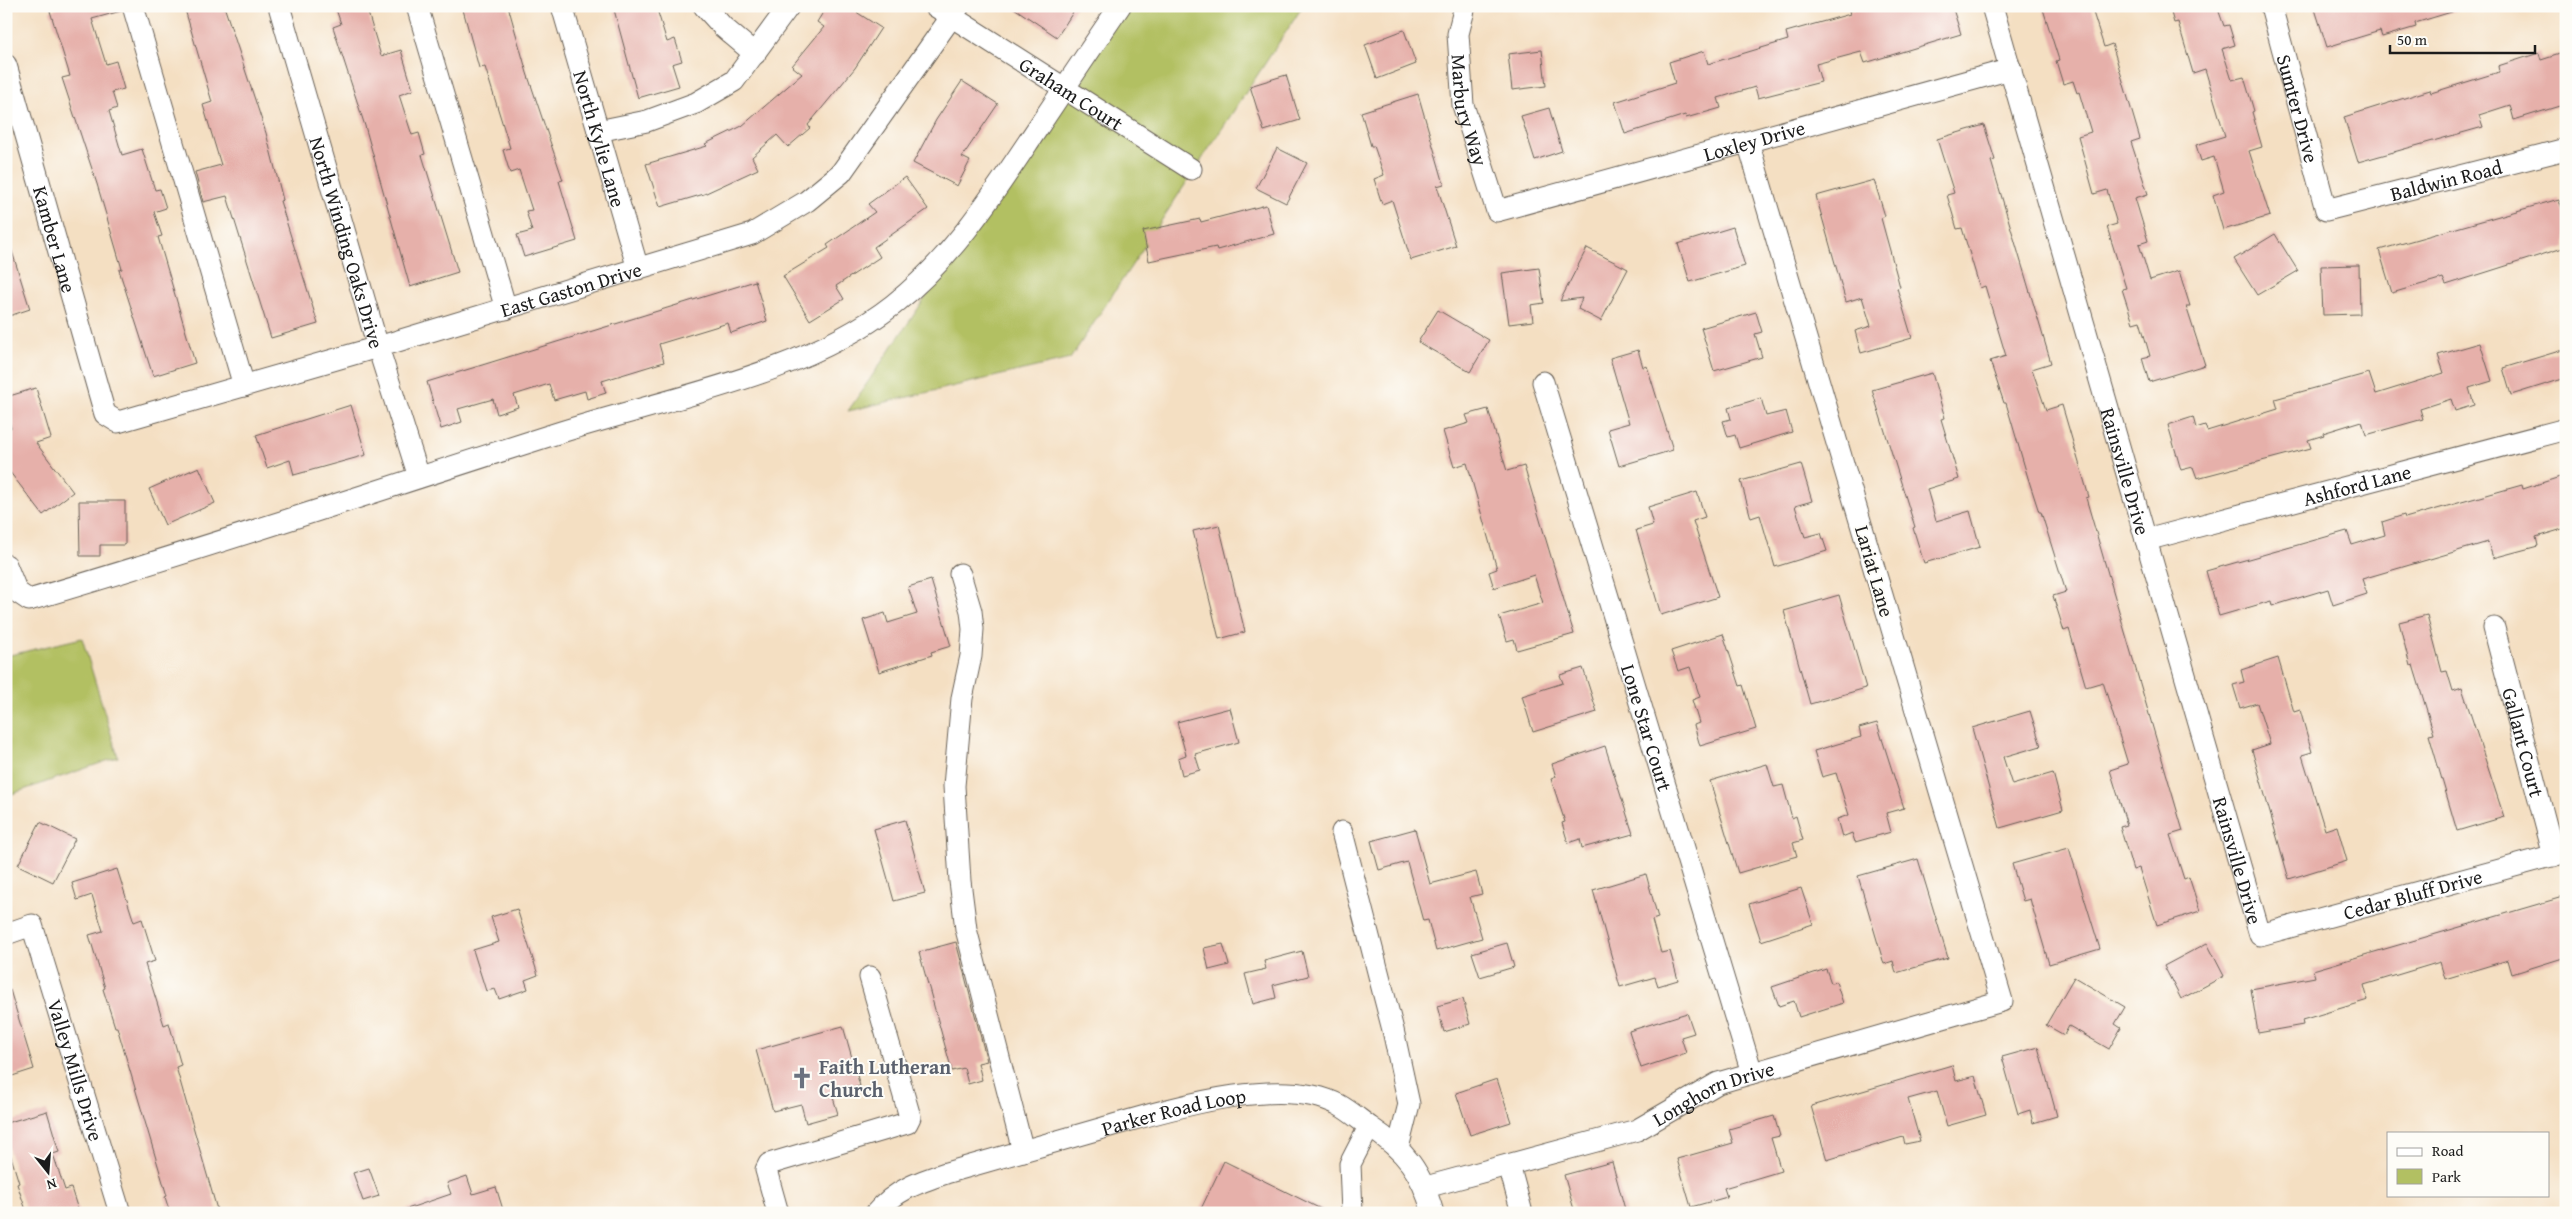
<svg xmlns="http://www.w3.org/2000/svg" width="2572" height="1219" font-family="'Gentium Book Plus',serif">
  <rect width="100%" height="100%" fill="#fdfcf7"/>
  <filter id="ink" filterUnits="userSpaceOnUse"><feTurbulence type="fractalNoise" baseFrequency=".02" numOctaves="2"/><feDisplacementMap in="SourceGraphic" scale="10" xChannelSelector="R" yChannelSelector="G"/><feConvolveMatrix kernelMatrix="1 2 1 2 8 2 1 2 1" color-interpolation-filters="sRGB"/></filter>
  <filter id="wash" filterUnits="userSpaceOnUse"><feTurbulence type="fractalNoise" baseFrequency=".0096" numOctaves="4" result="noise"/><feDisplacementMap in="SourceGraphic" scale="20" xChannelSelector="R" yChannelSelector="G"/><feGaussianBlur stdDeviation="1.12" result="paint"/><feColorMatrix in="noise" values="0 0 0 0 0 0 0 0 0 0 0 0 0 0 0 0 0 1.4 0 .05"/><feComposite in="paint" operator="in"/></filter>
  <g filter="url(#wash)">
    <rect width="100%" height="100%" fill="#f4dfc2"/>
    <!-- green -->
    <g fill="#b2c062" stroke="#676e3f">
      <polygon points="1125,6 1303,6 1070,359 848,411"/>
      <polygon points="82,638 118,757 6,796 6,656"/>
    </g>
    <g id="blocks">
      <!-- building -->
      <g fill="#e6b0aa">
        <polygon points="64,6 121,6 121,11 92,19 106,64 116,61 124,89 112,92 117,108 109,111 122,155 142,149 155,190 160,189 166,208 154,212 162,236 158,237 195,363 153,376 119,270 122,269 97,184 62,78 70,76 50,11"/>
        <polygon points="184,6 224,6 266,133 283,200 280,201 318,324 271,338 227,196 203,202 195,172 221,165 203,105 212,102"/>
        <polygon points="335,6 366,6 381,56 401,50 413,90 399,95 412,135 419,133 425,154 422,155 458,272 410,287 365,126 333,27 341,24"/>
        <polygon points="462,6 508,6 527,73 563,180 559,181 577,241 524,257 517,235 532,231 526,211 532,210 519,170 510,173 503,150 510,148 485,67 479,68"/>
        <polygon points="613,6 656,6 667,42 675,39 682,61 672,64 679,86 638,98"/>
        <polygon points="827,6 847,6 881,28 855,68 808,125 810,128 788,147 777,135 752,157 758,169 704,194 660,207 646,164 707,146 705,144 742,126 802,74 792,66 824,27 817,22"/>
        <polygon points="1011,6 1077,6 1057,37"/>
        <polygon points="1864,6 1952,6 1961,34 1865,63 1861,52 1816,64 1821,82 1758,98 1755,87 1718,98 1721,108 1686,118 1685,115 1625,134 1615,102 1675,83 1669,62 1704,51 1708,64 1788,40 1786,32 1850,14 1849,11"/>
        <polygon points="2042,6 2091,6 2104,47 2112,44 2140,139 2131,142 2148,194 2135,198 2148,241 2139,244 2150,280 2179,271 2190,306 2186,306 2205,365 2149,382 2142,358 2150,356 2140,321 2133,323 2122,289 2126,288 2107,227 2117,224 2107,190 2094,194 2078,136 2091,132 2079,92 2077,93 2073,81 2063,84 2056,61 2059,60"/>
        <polygon points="2169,6 2217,6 2224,26 2229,25 2235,45 2222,49 2232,80 2244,77 2254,111 2252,112 2262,147 2249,151 2270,216 2223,230 2213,195 2224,191 2214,157 2201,161 2196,145 2225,136 2205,69 2193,73 2178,22 2174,23"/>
        <polygon points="2314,6 2457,6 2458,10 2415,23 2416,27 2382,37 2380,31 2327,47"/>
        <polygon points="1404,30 1416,64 1377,79 1365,45"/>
        <polygon points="1542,50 1546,86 1512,90 1508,54"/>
        <polygon points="2566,52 2566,104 2514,120 2510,105 2479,115 2483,127 2358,162 2344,117 2430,90 2431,93 2499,72 2498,66 2539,53 2541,60"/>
        <polygon points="1286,75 1300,120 1264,131 1250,86"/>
        <polygon points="962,81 998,104 962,157 970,161 957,186 913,163 936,120"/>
        <polygon points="1418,94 1444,184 1437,186 1456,246 1411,260 1392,200 1382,204 1374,179 1384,175 1374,146 1371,146 1361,112"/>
        <polygon points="1549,108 1562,151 1535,160 1521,116"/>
        <polygon points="1984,125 1995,160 1991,161 2051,363 2032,369 2046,410 2062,405 2089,497 2086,498 2183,831 2170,835 2184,879 2189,877 2200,911 2157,925 2139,868 2133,870 2120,827 2127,825 2110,770 2128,764 2103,682 2086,687 2069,629 2064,631 2053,596 2066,592 2041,512 2039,512 2028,478 2006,403 2004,403 1990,361 2006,356 1985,286 1980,288 1962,228 1957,229 1947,195 1954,193 1937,139"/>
        <polygon points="1277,148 1307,163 1286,203 1256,188"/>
        <polygon points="905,177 928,209 874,247 880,257 836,286 844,299 810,320 783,276 829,248 827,245 875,212 868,204"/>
        <polygon points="1874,180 1885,216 1881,218 1900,287 1897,288 1912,338 1861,353 1855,331 1871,326 1862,297 1846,302 1816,196"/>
        <polygon points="2559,199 2563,212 2566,211 2566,247 2446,285 2443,278 2392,293 2379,250"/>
        <polygon points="1266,205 1274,234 1217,250 1216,247 1149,261 1143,231 1200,219 1201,222"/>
        <polygon points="1733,227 1745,266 1690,282 1678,244"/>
        <polygon points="2275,234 2298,271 2257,295 2234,259"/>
        <polygon points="10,245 30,309 6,317 6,246"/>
        <polygon points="1587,248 1628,269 1601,321 1578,309 1582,298 1560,301"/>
        <polygon points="2359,265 2360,314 2323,315 2321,266"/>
        <polygon points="1539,268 1544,303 1531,305 1533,321 1509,324 1502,273"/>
        <polygon points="755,281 767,321 731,333 728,323 659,344 664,362 602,381 606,393 587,399 585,391 554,400 549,384 514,395 518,407 497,414 493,399 458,409 462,422 441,429 427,382"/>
        <polygon points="1438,310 1489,340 1470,372 1418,342"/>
        <polygon points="1756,312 1762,332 1755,334 1762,357 1714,371 1701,328"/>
        <polygon points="2480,343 2492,381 2469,388 2474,405 2455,411 2451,399 2420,409 2423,419 2366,435 2362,421 2323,433 2324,435 2308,440 2311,448 2197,478 2193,467 2181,470 2168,425 2193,417 2196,428 2205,425 2207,431 2278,409 2275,399 2369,373 2376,394 2444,373 2438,355"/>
        <polygon points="2566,349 2566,378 2511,395 2503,368"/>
        <polygon points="1638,350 1643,367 1647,366 1673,450 1619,466 1608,429 1629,423 1610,358"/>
        <polygon points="1932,373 1945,418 1941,419 1959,479 1927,489 1936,521 1970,511 1980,547 1924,563 1913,528 1915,527 1872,390"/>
        <polygon points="36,388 51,438 36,443 73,492 43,515 6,467 6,429 11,428 6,411 6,397"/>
        <polygon points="1761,398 1766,416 1786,411 1792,432 1739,448 1735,435 1728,437 1723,421 1731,419 1728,408"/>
        <polygon points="351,405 366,455 294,475 290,460 267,468 256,435"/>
        <polygon points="1488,409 1507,471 1524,466 1574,634 1517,650 1514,639 1507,641 1499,616 1543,603 1534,575 1494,588 1489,572 1497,569 1467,463 1454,467 1443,431 1469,423 1466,415"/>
        <polygon points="1801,464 1812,501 1795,506 1805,537 1821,533 1827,551 1775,567 1760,515 1751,518 1741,481"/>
        <polygon points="199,467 215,503 165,525 149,489"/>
        <polygon points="2566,475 2566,528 2536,537 2538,546 2493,558 2488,542 2362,579 2367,594 2333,605 2328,589 2272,606 2271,601 2219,616 2206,571 2347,531 2352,545 2385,535 2382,522 2404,515 2405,518 2522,485 2523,489"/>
        <polygon points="1697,492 1705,517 1693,521 1718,597 1661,615 1636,530 1653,525 1648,507"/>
        <polygon points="79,501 125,501 125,545 100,545 100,556 80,556"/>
        <polygon points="1219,525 1245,632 1219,639 1193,531"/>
        <polygon points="931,580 951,646 931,652 932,655 879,672 863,620 885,613 888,623 917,614 908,587"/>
        <polygon points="1839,595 1866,688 1810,704 1784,611"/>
        <polygon points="2427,615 2442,672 2447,671 2453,691 2462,688 2504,817 2457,831 2429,735 2434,734 2413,665 2410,666 2399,622"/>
        <polygon points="1723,634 1740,686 1743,685 1756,729 1700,746 1694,725 1699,723 1692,700 1700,697 1690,667 1678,671 1671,651"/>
        <polygon points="2278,658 2294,712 2300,710 2312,752 2302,755 2325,830 2337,826 2347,861 2289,879 2252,750 2270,744 2257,703 2240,708 2233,685 2244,682 2241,670"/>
        <polygon points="1583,668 1597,712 1533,732 1522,696 1563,683 1560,675"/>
        <polygon points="1230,708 1239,742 1195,754 1200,770 1182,775 1178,758 1186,755 1177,722"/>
        <polygon points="2030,711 2041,746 2003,757 2012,785 2053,773 2063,810 2000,828 1972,728"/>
        <polygon points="1877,723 1904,808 1886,813 1891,832 1855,842 1852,833 1842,837 1837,819 1849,815 1836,773 1822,777 1814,751 1861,737 1859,728"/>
        <polygon points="1605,746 1633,834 1582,848 1580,839 1568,843 1562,823 1565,822 1551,779 1556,777 1552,764"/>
        <polygon points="1767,764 1774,787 1783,785 1792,818 1796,816 1803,840 1793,843 1797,856 1738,873 1710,781"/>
        <polygon points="905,820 925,893 894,901 874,829"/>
        <polygon points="40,822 75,839 53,882 18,865"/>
        <polygon points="1415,829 1430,884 1476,872 1482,894 1470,897 1482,938 1436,951 1428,920 1423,921 1407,862 1379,870 1371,841"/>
        <polygon points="2069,848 2100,949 2049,964 2030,899 2023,901 2012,864"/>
        <polygon points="1918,859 1948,958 1896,973 1893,961 1884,964 1858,876"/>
        <polygon points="117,869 134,922 142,919 155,961 145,964 164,1025 169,1023 181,1065 176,1067 218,1213 170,1213 165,1197 167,1196 117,1027 115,1027 103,989 105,988 89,935 103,931 92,895 77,900 72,883"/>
        <polygon points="1646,874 1658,918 1652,920 1661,953 1670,951 1678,980 1658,986 1655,977 1620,987 1593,890"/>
        <polygon points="1801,888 1813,924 1761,941 1749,904"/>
        <polygon points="2566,896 2566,957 2512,974 2508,960 2445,979 2440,962 2364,985 2368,1000 2302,1020 2303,1025 2258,1033 2251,989 2315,977 2313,970"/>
        <polygon points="517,909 538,975 525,980 528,989 499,999 495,989 486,991 473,950 499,942 491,917"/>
        <polygon points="956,942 987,1061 978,1063 982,1080 968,1084 964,1068 952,1071 919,952"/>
        <polygon points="1507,943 1514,967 1480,977 1472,953"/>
        <polygon points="2207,943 2224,976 2181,999 2164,966"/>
        <polygon points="1223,944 1229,965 1209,970 1204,948"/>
        <polygon points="1302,951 1308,976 1273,985 1276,998 1253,1004 1245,974 1266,969 1264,961"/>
        <polygon points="1826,969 1831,983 1836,982 1843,1003 1799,1017 1794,1001 1779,1006 1772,987"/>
        <polygon points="2074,977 2125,1007 2115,1024 2121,1028 2109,1049 2069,1026 2064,1035 2046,1025"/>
        <polygon points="10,990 34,1069 6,1078 6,991"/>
        <polygon points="1463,999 1470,1024 1444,1032 1437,1006"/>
        <polygon points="1687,1013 1694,1033 1681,1037 1686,1053 1641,1068 1629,1031"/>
        <polygon points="843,1026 860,1086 832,1094 838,1114 806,1123 801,1104 773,1111 756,1050"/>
        <polygon points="2038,1047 2057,1116 2033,1123 2030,1110 2018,1114 2002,1057"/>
        <polygon points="1952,1065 1956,1081 1975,1076 1986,1115 1947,1126 1937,1091 1908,1099 1920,1141 1905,1144 1903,1137 1827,1160 1811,1106"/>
        <polygon points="1497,1079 1511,1122 1470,1135 1456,1093"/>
        <polygon points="47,1111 59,1152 53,1154 65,1190 71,1188 79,1213 27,1213 17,1184 19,1183 6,1140 6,1123"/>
        <polygon points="1774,1116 1780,1136 1771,1138 1781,1171 1724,1188 1727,1197 1691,1207 1677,1159 1733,1143 1729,1129"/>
        <polygon points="1224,1161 1329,1213 1199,1213"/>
        <polygon points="1612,1162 1626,1213 1575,1213 1564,1175"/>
        <polygon points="369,1168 379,1196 363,1201 353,1173"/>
        <polygon points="467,1176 473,1194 496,1187 504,1213 404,1213 404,1210 451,1194 447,1183"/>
      </g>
    </g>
  </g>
  <g filter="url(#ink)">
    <use href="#blocks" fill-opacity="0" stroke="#686056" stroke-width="1"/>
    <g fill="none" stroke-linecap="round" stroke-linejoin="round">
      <!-- minor casing -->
      <g stroke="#686056" stroke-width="23">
        <g id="minor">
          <polyline points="133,6 244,386"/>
          <path id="s1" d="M279 6 378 347 419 477"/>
          <polyline points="417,6 506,309"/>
          <path id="s2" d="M562 6 638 269"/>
          <polyline points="704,6 723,27 755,54"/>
          <path id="s3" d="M935 6 1191 169"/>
          <path id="s4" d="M1465 6 1458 34 1463 105 1497 211 2011 69"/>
          <path id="s5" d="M1992 6 2260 935 2566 852"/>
          <path id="s6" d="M2271 6 2326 210 2566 149"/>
          <path id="s7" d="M6 65 105 414 118 422 378 347 752 234 807 201 841 173 959 6"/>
          <polyline points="598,131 647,121 696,103 734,81 789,6"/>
          <path id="s8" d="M1543 382 1752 1073"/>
          <path id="s9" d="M2146 540 2566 429"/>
          <path d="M6 565 17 592 29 600C208 548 384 488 561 432 668 398 804 375 893 305 950 260 989 201 1029 141 1059 96 1089 51 1120 6"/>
          <polyline points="960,574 971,611 973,629 971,656 962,698 954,786 960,881 966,929 1023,1151"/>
          <path id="s10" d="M2494 628 2554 856"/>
          <polyline points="1342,832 1393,1030 1409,1104 1398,1148"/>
          <path id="s11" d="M6 934 32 925 120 1213"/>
          <polyline points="1509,1165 1522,1213"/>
          <path id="s12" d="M1426 1187 1637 1130 1718 1083 2002 1001 1748 142"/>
          <polyline points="778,1213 766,1170 769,1164 907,1123 910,1117 870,977"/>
          <path id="s13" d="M876 1213C895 1190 919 1182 946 1173 998 1158 1050 1143 1103 1128 1164 1111 1280 1073 1339 1105 1350 1111 1360 1120 1370 1127 1406 1151 1421 1171 1433 1213"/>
          <polyline points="1352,1213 1350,1164 1369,1127"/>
        </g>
      </g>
      <!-- minor -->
      <use href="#minor" stroke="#fff" stroke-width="21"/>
    </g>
  </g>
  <!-- icons -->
  <defs>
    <g id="church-bare" transform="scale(1.725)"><path d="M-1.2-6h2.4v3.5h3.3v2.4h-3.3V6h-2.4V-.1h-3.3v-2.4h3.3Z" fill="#6b7280" stroke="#fdfcf7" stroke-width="2.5" paint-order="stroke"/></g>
  </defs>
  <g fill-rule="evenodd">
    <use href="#church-bare" x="802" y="1078"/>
  </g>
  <g text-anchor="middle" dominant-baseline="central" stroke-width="4" stroke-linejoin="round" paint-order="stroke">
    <!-- street labels -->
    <g font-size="20" fill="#1c1c1c" stroke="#fdfcf7">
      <text stroke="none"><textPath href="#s3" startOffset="162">Graham Court</textPath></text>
      <text stroke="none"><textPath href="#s6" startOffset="106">Sumter Drive</textPath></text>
      <text stroke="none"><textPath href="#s4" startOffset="106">Marbury Way</textPath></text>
      <text stroke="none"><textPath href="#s2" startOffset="138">North Kylie Lane</textPath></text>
      <text stroke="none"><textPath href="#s4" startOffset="478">Loxley Drive</textPath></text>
      <text stroke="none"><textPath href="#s6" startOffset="335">Baldwin Road</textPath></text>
      <text stroke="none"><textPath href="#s7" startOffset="181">Kamber Lane</textPath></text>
      <text stroke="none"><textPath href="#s1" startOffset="246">North Winding Oaks Drive</textPath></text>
      <text stroke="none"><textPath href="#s7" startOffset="850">East Gaston Drive</textPath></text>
      <text stroke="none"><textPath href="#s5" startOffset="484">Rainsville Drive</textPath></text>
      <text stroke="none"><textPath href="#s9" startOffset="218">Ashford Lane</textPath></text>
      <text transform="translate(1875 571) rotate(74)">Lariat Lane</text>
      <text stroke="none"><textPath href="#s8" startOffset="361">Lone Star Court</textPath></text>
      <text stroke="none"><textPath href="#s10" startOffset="118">Gallant Court</textPath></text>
      <text stroke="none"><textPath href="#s5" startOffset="889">Rainsville Drive</textPath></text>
      <text stroke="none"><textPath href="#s5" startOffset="1125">Cedar Bluff Drive</textPath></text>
      <text stroke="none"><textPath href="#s11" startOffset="179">Valley Mills Drive</textPath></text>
      <text stroke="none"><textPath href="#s12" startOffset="304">Longhorn Drive</textPath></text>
      <text stroke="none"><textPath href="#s13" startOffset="318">Parker Road Loop</textPath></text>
    </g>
    <!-- worship labels -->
    <g font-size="20" font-weight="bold" fill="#5b616d" stroke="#fdfcf7" text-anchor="start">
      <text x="819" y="1066">Faith Lutheran<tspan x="819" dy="23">Church</tspan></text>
    </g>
  </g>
  <!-- margin -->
  <rect width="2572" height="1219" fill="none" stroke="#fdfcf7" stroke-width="25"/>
  <!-- legend -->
  <rect x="2387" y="1132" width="162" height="65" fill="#fdfcf7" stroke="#a3a29f"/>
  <rect x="2397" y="1148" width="25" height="8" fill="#ffffff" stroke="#a3a29f"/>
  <text x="2432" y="1156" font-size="15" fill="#1c1c1c">Road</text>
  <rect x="2397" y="1169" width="25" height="15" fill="#b2c062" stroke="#a3a29f"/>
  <text x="2432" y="1182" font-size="15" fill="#1c1c1c">Park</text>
  <!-- north arrow -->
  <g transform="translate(48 1172) rotate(163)" stroke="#fdfcf7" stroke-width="4" paint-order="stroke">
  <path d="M0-4L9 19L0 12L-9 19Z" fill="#1c1c1c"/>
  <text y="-8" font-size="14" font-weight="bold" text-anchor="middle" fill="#1c1c1c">N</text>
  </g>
  <!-- scale -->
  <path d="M2390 45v8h145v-8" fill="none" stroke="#1c1c1c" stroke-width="2.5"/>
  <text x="2397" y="45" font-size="15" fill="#1c1c1c" stroke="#fdfcf7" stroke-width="4" paint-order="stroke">50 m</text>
</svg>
